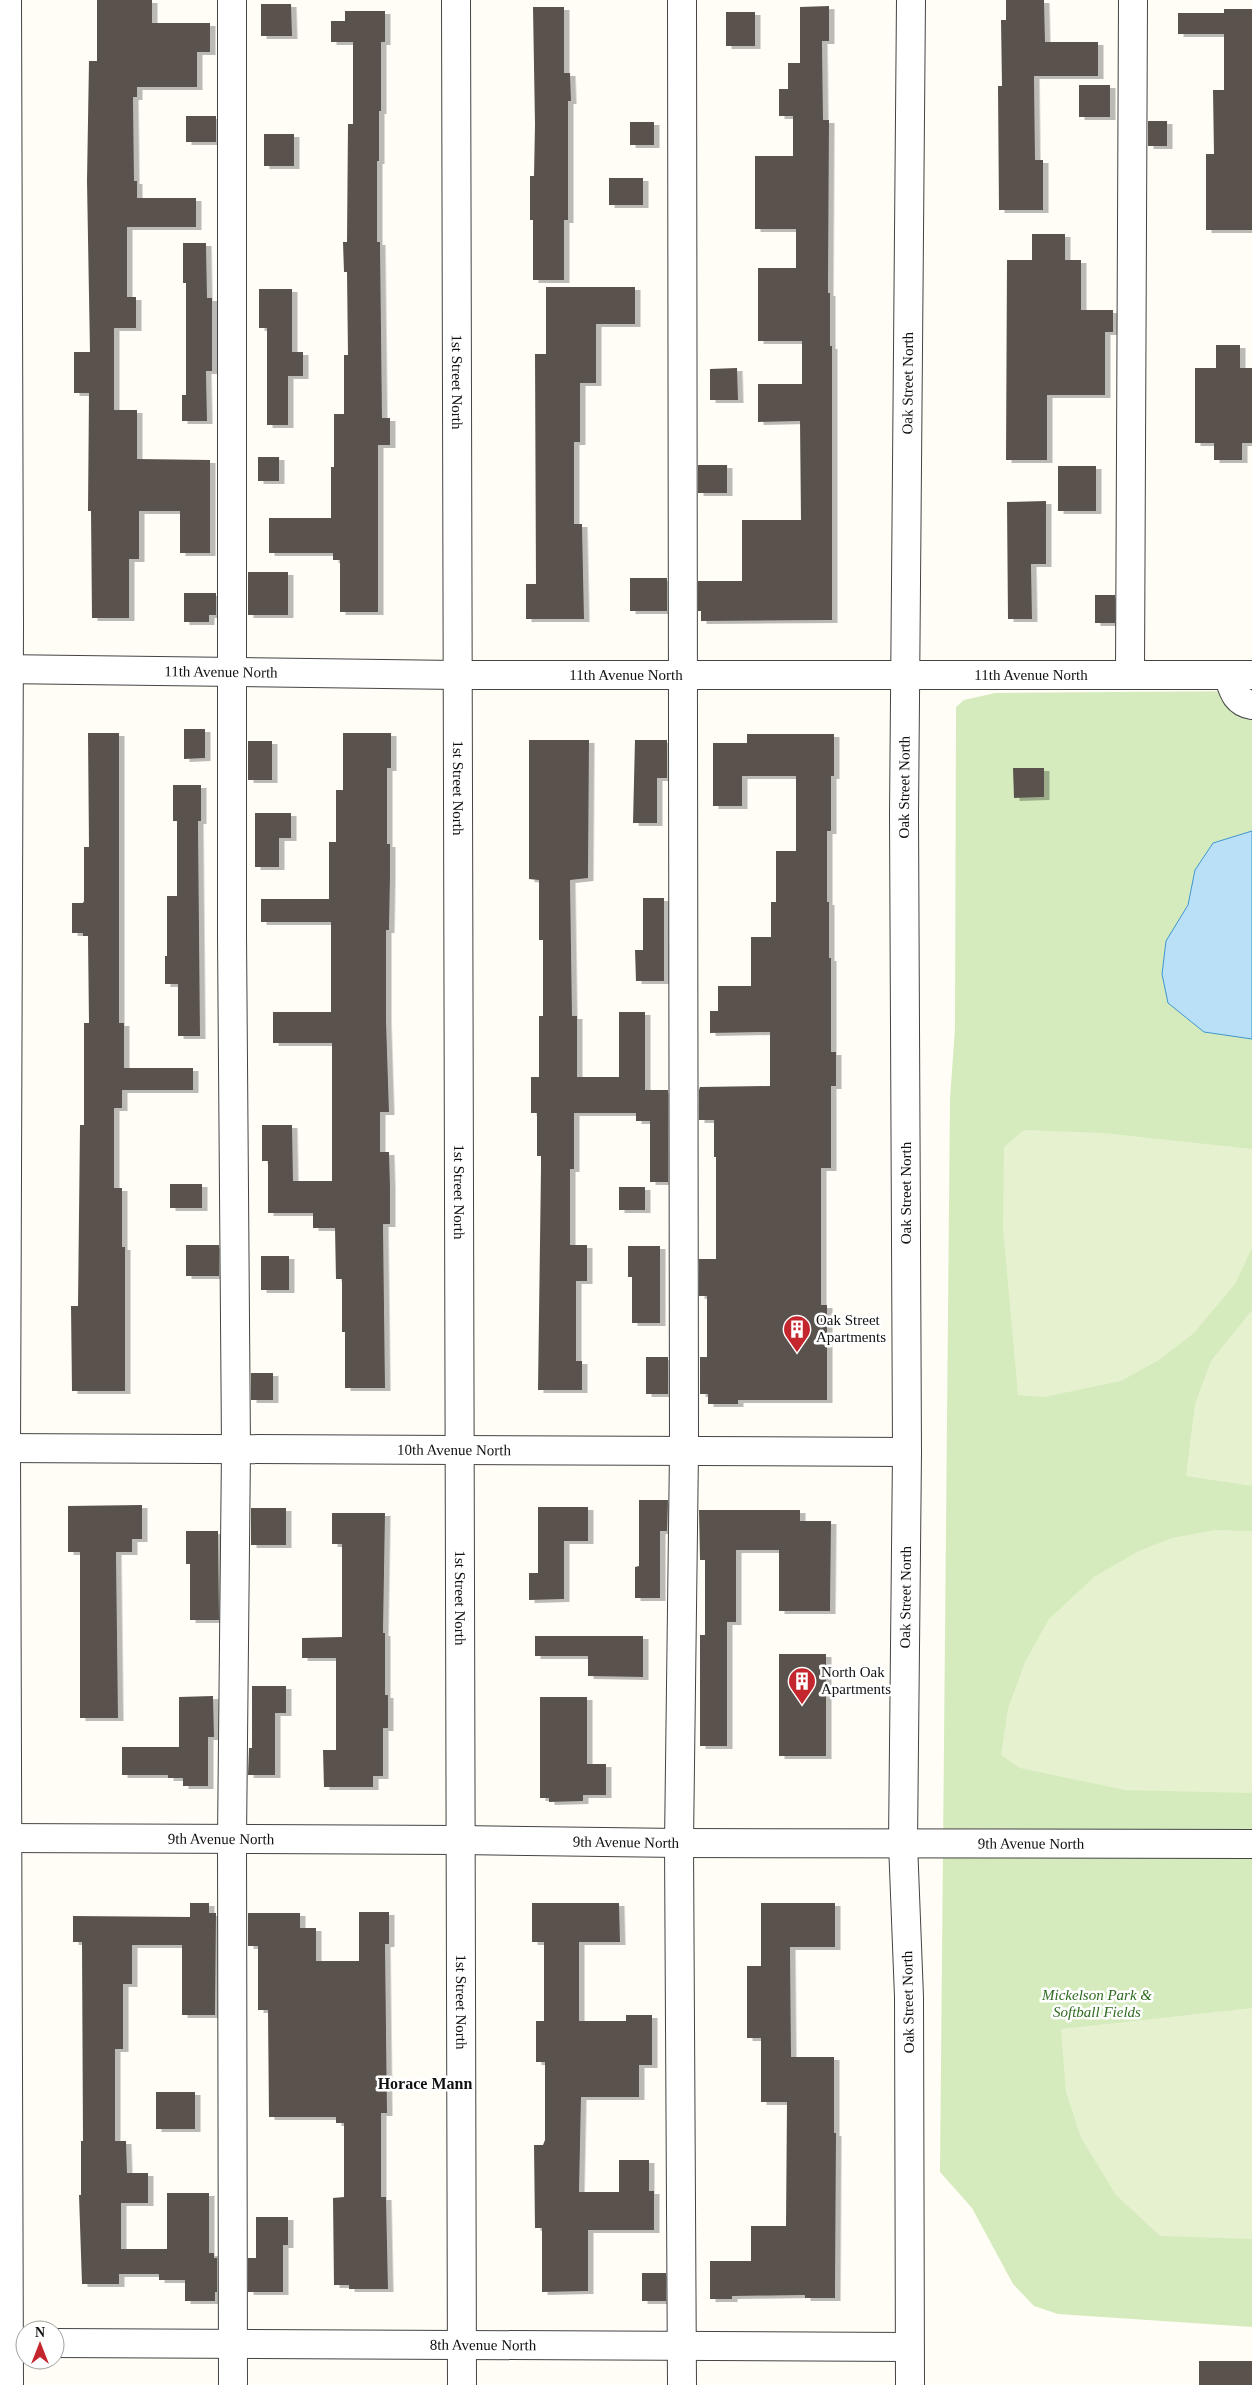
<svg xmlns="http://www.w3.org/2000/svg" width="1252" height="2385" font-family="'Times New Roman',serif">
  <defs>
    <filter id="shadow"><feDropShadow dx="5.5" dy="3" stdDeviation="0" flood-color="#0004"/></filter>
  </defs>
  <rect width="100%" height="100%" fill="#fffdf5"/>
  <!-- green -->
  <polygon fill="#d5ebbd" points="1252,691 1252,2327 1058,2314 1034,2306 1013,2284 972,2208 940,2172 950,1099 955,1028 956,707 964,700 995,693"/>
  <!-- pitch -->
  <g fill="#e6f2cf">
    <polygon points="1024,1130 1103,1133 1252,1149 1252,1248 1235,1284 1194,1333 1159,1360 1121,1381 1044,1397 1018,1395 1003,1228 1004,1147"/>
    <polygon points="1252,1310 1252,1486 1186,1476 1195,1404 1211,1361"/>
    <polygon points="1215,1530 1252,1531 1252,1791 1250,1793 1125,1790 1020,1768 1001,1755 1008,1709 1025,1662 1049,1619 1094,1577 1139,1551 1172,1538"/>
    <polygon points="1252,2008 1252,2239 1160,2236 1116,2195 1081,2138 1066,2092 1061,2029"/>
  </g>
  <!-- water -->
  <polygon fill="#b9e0f7" stroke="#3f96cf" points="1252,831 1252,1039 1204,1032 1168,1003 1162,974 1166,941 1188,905 1195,870 1213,843"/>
  <!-- building -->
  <g fill="#5a524d" filter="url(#shadow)">
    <polygon points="97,0 152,0 152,23 210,23 210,52 197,52 197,87 137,87 137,97 133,97 134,181 137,181 137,198 196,198 196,227 127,227 127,297 136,297 136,328 114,328 114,410 137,410 137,459 210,460 210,553 180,553 180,511 139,511 139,559 129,559 129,618 92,618 91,511 88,511 89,393 74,393 74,352 90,352 87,181 89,61 97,61"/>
    <polygon points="1006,0 1044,0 1045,42 1098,42 1098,76 1034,76 1035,160 1043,160 1043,210 999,210 998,86 1002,86 1001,20 1006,20"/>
    <polygon points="261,4 291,4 292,36 261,36"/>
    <polygon points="829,6 829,41 822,41 823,120 829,120 828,293 830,293 830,346 832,346 832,620 701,621 701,611 698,611 698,581 742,581 742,520 801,520 800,421 758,422 758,384 802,384 802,341 758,341 758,268 796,268 796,229 755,229 755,156 793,156 793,116 779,116 779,89 788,89 788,63 800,63 800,7"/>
    <polygon points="533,7 564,7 564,73 570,73 571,101 568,101 568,220 564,220 564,280 533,280 533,220 530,220 530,176 534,176 535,125"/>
    <polygon points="1224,9 1252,9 1252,230 1206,230 1206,154 1214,154 1213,90 1224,90 1224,34 1178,34 1178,13 1224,13"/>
    <polygon points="345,11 385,11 385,42 381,42 381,111 379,111 379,161 377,161 377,242 380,242 382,418 390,418 390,445 378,445 378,612 340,612 340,560 333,560 333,553 269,553 269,518 331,518 331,467 334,467 334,414 344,414 344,355 348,355 347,272 344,272 343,242 347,242 348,124 353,124 353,42 331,42 331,21 345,21"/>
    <rect x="726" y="12" width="29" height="34"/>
    <rect x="1079" y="85" width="31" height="32"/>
    <rect x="186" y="116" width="30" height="26"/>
    <rect x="1148" y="121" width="19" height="25"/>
    <rect x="630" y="122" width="24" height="23"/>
    <rect x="264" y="134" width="30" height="32"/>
    <rect x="609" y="178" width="34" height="27"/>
    <polygon points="1032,234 1065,234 1065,260 1081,260 1081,310 1113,310 1113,332 1105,332 1105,395 1047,395 1047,460 1006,460 1007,260 1032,260"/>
    <polygon points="183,243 206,243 207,298 212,298 212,371 206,371 207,421 182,421 182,395 186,395 186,283 183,283"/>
    <polygon points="546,287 635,287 635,324 596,324 596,383 580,383 580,442 574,442 574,524 582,524 584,619 526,619 526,584 536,584 535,354 546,354"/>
    <polygon points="259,289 292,289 292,352 303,352 303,376 288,376 288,425 267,425 267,328 259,328"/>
    <polygon points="1216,345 1240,345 1240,368 1252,368 1252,443 1242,443 1242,460 1214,460 1214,443 1195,443 1195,368 1216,368"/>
    <polygon points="737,368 738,400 710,400 710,369"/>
    <rect x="258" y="457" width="21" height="24"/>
    <rect x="698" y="465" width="29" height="28"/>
    <rect x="1058" y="466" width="38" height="45"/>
    <polygon points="1046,501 1046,564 1031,564 1032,619 1008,619 1007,502"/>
    <rect x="248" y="572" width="40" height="43"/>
    <rect x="630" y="578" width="37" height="33"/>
    <polygon points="184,593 216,593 216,615 209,615 209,622 184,622"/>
    <rect x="1095" y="595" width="20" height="28"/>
    <polygon points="184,729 205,729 205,758 184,759"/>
    <polygon points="88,733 119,733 119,1023 124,1023 124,1068 193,1068 193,1090 122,1090 122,1108 114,1108 114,1188 122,1188 122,1247 125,1247 125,1391 72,1391 71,1306 78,1306 80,1125 84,1125 84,1023 89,1023 88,936 83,936 83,933 72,933 72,903 83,903 84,901 84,847 89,847"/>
    <polygon points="343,733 391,733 391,768 387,768 387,844 390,844 390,876 389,930 386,930 386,1020 389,1112 380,1112 380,1152 389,1152 390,1187 390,1224 383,1224 385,1388 345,1388 345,1332 342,1332 342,1279 336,1279 335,1228 313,1228 313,1213 268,1213 268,1161 262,1161 262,1125 292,1125 293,1181 332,1181 332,1043 273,1043 273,1012 331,1012 331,922 261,922 261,899 329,899 329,842 336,842 336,790 343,790"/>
    <polygon points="747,734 834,734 834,776 831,776 831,831 827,831 827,902 829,902 829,958 831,958 831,1052 836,1052 836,1086 831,1086 831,1168 821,1168 821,1305 827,1305 827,1400 738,1400 738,1404 708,1404 708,1394 700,1394 700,1357 707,1357 707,1296 699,1296 699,1259 716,1259 716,1157 714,1157 714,1120 699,1120 699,1090 700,1087 770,1086 770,1032 710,1033 710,1011 718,1011 718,986 751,986 751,937 771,937 771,902 776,902 776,851 796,851 796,776 742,776 742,806 713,806 713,743 747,743"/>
    <polygon points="529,740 589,740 588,878 570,880 572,1016 577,1016 577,1077 619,1077 619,1012 645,1012 645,1090 668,1090 668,1182 650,1182 650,1121 636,1121 636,1113 574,1113 574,1169 570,1169 570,1245 587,1245 587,1281 576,1281 576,1361 582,1361 582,1390 538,1390 541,1169 541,1156 537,1156 537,1113 531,1113 531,1077 539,1077 539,1016 543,1016 543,940 539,940 539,880 529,879"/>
    <polygon points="635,740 667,740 667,778 657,778 657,823 633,823"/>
    <rect x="248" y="741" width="24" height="39"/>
    <polygon points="1013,768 1044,768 1044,797 1014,798"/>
    <polygon points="173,785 201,785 201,821 198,821 200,1036 178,1036 178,984 165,984 165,956 167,956 167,896 177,896 177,821 173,821"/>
    <polygon points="255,813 291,813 291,838 279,838 279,867 255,867"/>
    <polygon points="643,898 664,898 664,981 636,981 635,950 643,950"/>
    <rect x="170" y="1184" width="32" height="24"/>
    <rect x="619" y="1187" width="26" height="23"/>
    <rect x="186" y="1245" width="33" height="31"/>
    <polygon points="628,1246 660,1246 660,1323 632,1323 632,1277 628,1277"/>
    <rect x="261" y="1256" width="28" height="34"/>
    <rect x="646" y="1357" width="22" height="37"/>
    <rect x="251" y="1373" width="22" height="27"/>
    <polygon points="639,1500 668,1500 667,1531 660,1531 660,1598 635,1598 635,1567 639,1566"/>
    <polygon points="142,1505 142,1539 132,1539 132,1552 116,1552 118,1718 80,1718 80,1552 68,1552 68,1506"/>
    <polygon points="538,1507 588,1507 588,1541 564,1541 564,1599 529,1600 529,1573 538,1573"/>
    <rect x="251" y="1508" width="35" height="37"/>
    <polygon points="699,1510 800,1510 800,1521 831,1521 830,1611 779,1611 779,1550 736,1550 736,1622 727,1622 727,1746 700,1746 700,1635 705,1635 705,1560 700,1560"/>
    <polygon points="332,1513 385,1513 383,1633 385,1633 385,1695 388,1695 388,1728 383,1728 383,1776 373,1776 373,1787 324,1787 323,1750 336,1750 336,1658 302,1658 302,1638 342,1637 342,1544 332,1544"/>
    <polygon points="186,1531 218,1531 219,1620 190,1620 190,1564 186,1564"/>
    <polygon points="535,1636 643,1636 643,1677 588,1676 588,1656 535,1656"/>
    <rect x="779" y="1654" width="47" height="102"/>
    <polygon points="252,1686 286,1686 286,1713 275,1713 275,1775 248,1775 249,1748 252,1748"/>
    <polygon points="213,1696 214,1737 208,1737 208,1786 183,1786 183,1778 168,1778 168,1775 122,1775 122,1747 179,1747 179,1697"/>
    <polygon points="540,1697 587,1697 587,1764 606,1764 606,1795 583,1795 583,1801 549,1802 549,1798 540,1798"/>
    <polygon points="190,1903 209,1903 209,1913 216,1913 215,2015 182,2015 182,1945 132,1945 132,1984 123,1984 123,2049 115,2049 115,2141 126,2141 127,2173 148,2173 148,2203 121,2203 121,2249 167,2249 167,2193 209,2193 209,2253 214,2253 214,2258 217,2258 217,2292 215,2292 215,2301 185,2301 185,2280 159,2280 159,2274 119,2274 119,2284 82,2284 79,2195 81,2195 81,2141 83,2141 82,1942 73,1942 73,1916 190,1917"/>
    <polygon points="532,1903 619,1903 620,1942 579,1942 579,2021 626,2021 626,2015 652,2015 652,2065 639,2065 639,2097 581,2097 579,2192 619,2192 619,2160 649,2160 649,2191 654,2191 654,2230 588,2230 588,2291 542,2292 542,2228 535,2228 534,2145 543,2145 545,2140 545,2062 536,2062 536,2021 544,2021 544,1942 532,1942"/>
    <polygon points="761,1903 835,1903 835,1947 790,1947 791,2057 834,2057 834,2133 836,2133 835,2298 805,2298 805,2295 732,2296 732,2299 710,2299 710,2261 751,2261 751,2226 786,2226 787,2102 761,2102 761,2038 747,2038 747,1966 761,1966"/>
    <polygon points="359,1912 389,1912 389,1944 385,1944 387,2113 381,2113 381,2197 386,2197 388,2289 349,2289 349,2285 334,2285 333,2198 344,2197 344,2123 336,2123 336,2117 269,2117 268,2010 258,2010 258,1946 248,1946 248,1913 300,1913 300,1928 316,1928 316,1961 359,1961"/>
    <rect x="156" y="2092" width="39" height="37"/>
    <polygon points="256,2217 288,2217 288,2245 283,2245 283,2292 248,2292 248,2258 256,2258"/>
    <rect x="642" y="2273" width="24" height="28"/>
    <rect x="1199" y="2361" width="53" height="24"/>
  </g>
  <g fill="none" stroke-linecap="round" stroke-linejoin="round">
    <!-- minor casing -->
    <g stroke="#444" stroke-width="30">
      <g id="minor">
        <polyline points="7,0 9,626 6,1448 9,2385"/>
        <polyline points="232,0 232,936 236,1448 232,1839 233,2385"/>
        <path id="s1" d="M456 0 462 2385"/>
        <polyline points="682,0 684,1451 679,1843 682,2385"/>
        <path id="s2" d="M0 669 457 675H1252"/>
        <polyline points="1130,674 1133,0"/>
        <path d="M1228 675C1233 690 1235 702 1252 705"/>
        <path id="s3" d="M0 1448 907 1452"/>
        <path id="s4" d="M0 1838 460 1840 679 1843 1252 1844"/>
        <path id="s5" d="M55 2343 909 2347"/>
        <path id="s6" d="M910 2385 909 1997 903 1843 907 1452 904 815 911 0"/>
      </g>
    </g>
    <!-- minor -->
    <use href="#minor" stroke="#fff" stroke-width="28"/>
  </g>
  <!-- icons -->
  <defs>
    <g id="building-pin" transform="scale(1.4375)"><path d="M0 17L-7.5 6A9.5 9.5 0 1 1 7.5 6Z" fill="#c4262e" stroke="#fff"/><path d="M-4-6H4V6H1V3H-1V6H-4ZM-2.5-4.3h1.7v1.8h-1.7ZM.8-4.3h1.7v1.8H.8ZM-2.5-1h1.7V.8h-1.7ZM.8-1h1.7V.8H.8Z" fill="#fff"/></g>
  </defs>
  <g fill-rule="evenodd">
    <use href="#building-pin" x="797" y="1329"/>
    <use href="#building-pin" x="802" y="1681"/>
  </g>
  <g text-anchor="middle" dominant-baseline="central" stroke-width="5" stroke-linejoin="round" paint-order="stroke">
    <!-- street labels -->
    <g font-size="15" fill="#111" stroke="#fff">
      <text stroke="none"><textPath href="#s1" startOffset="382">1st Street North</textPath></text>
      <text stroke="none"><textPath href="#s6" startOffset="2002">Oak Street North</textPath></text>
      <text stroke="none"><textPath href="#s2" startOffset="221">11th Avenue North</textPath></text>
      <text stroke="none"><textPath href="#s2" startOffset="1031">11th Avenue North</textPath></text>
      <text stroke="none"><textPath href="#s2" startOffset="626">11th Avenue North</textPath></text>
      <text stroke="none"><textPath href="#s1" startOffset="788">1st Street North</textPath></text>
      <text stroke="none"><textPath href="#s6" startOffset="1598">Oak Street North</textPath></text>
      <text stroke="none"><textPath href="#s1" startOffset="1192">1st Street North</textPath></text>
      <text transform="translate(906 1193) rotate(-90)">Oak Street North</text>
      <text stroke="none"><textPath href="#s3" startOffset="454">10th Avenue North</textPath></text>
      <text stroke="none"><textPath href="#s1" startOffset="1598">1st Street North</textPath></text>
      <text stroke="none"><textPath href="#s6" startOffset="788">Oak Street North</textPath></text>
      <text stroke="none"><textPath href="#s4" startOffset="221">9th Avenue North</textPath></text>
      <text stroke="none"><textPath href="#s4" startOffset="626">9th Avenue North</textPath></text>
      <text stroke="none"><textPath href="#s4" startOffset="1031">9th Avenue North</textPath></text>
      <text stroke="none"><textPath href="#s1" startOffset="2002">1st Street North</textPath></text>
      <text transform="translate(908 2002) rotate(-91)">Oak Street North</text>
      <text stroke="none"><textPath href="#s5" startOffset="428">8th Avenue North</textPath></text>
    </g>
    <!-- poi labels -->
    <g font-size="15" fill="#111" stroke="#fff" text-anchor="start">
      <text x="816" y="1320">Oak Street<tspan x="816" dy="17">Apartments</tspan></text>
      <text x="821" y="1672">North Oak<tspan x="821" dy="17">Apartments</tspan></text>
    </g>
    <!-- park labels -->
    <g font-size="15" font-style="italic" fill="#2f6b1f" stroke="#fff">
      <text x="1097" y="1995">Mickelson Park &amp;<tspan x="1097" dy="17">Softball Fields</tspan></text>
    </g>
    <!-- neighbourhood labels -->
    <g font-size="16" font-weight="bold" fill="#111" stroke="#fff">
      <text x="425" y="2083">Horace Mann</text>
    </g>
  </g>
  <!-- north arrow -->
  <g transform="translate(40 2345)"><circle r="24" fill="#ffffff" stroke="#a0a0a0"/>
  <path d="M0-4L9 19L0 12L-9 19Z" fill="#c4262e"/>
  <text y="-8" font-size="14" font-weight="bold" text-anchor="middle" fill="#111111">N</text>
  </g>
</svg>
